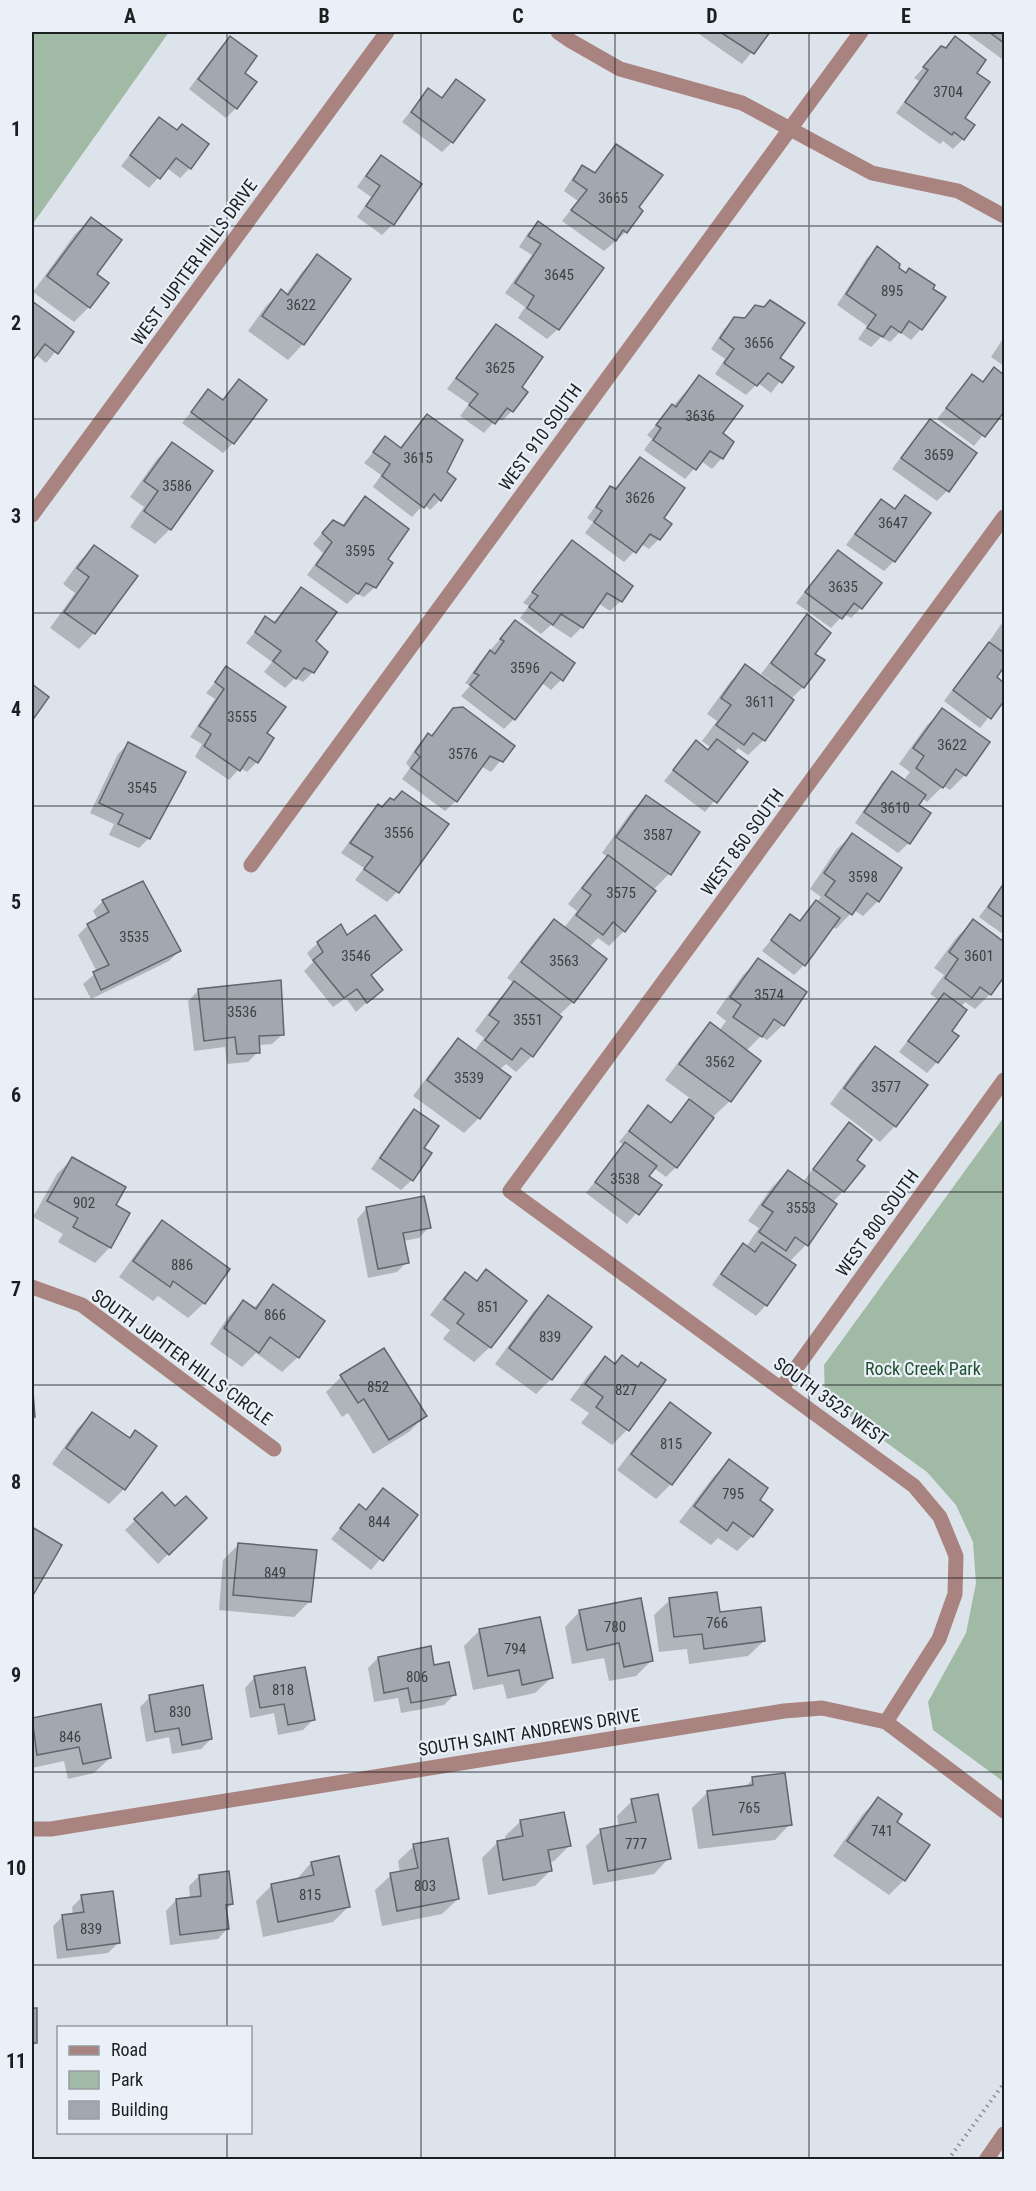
<svg xmlns="http://www.w3.org/2000/svg" width="1036" height="2191" font-family="'Roboto Condensed',sans-serif">
  <rect width="100%" height="100%" fill="#dde3ea"/>
  <!-- green -->
  <g fill="#a0baa5">
    <polygon points="32,32 169,32 32,225"/>
    <polygon points="1004,1117 1004,1782 933,1730 928,1702 966,1633 976,1583 973,1542 956,1505 927,1472 825,1398 824,1365"/>
  </g>
  <!-- shadow -->
  <g fill="#0003">
    <polygon points="696,32 768,32 742,64"/>
    <polygon points="965,32 1004,32 1004,56 1002,59"/>
    <polygon points="230,38 243,73 236,108 226,118 189,89 220,48"/>
    <polygon points="955,38 975,73 962,118 963,139 953,149 943,141 940,144 896,113 919,81 914,78 941,48 944,49"/>
    <polygon points="456,81 452,142 442,152 402,122 428,90 440,99"/>
    <polygon points="159,118 190,168 180,178 167,168 149,188 121,166"/>
    <polygon points="617,146 637,207 641,211 626,232 604,251 562,221 578,201 564,191 573,177 583,167 593,174"/>
    <polygon points="381,157 420,185 392,225 382,235 357,217 371,197 357,187 371,167"/>
    <polygon points="91,219 94,274 89,307 74,322 33,292 75,234"/>
    <polygon points="538,223 602,268 558,329 547,339 518,318 525,307 505,293 532,255 519,247 528,233"/>
    <polygon points="878,248 897,269 943,297 921,329 911,340 900,332 890,342 881,337 871,347 858,339 867,326 837,305 867,258"/>
    <polygon points="317,256 303,344 288,360 248,331 266,306 281,291 286,294 302,272"/>
    <polygon points="32,303 72,332 46,363 35,354 32,359"/>
    <polygon points="756,307 778,358 791,367 771,393 758,383 746,395 715,374 725,359 711,349 724,329 735,319 744,319"/>
    <polygon points="496,326 520,387 512,411 502,421 497,418 484,433 460,416 469,404 447,389 486,336"/>
    <polygon points="1004,337 1004,366 991,357"/>
    <polygon points="994,369 1004,377 1004,409 974,446 937,419 972,376 981,383"/>
    <polygon points="699,377 721,434 732,442 722,458 712,469 701,461 685,479 644,450 652,439 647,435"/>
    <polygon points="239,381 233,443 223,453 182,423 208,391 222,401"/>
    <polygon points="427,416 445,472 454,479 440,500 430,510 424,504 412,517 373,487 381,475 364,463 385,438 399,449"/>
    <polygon points="930,421 974,453 947,491 937,501 892,469 920,431"/>
    <polygon points="173,444 170,529 155,544 130,527 144,507 130,497 157,459"/>
    <polygon points="640,459 661,518 659,539 649,549 641,544 624,562 585,533 593,522 587,518 601,498 611,488 614,490"/>
    <polygon points="906,497 894,561 884,571 846,545 871,511 881,501 893,510"/>
    <polygon points="365,498 386,560 375,587 364,597 357,594 347,604 307,575 323,553 313,544 323,532 342,526 355,508"/>
    <polygon points="572,542 621,601 610,611 598,603 582,627 571,638 551,625 541,634 520,618 529,606 523,603"/>
    <polygon points="94,547 94,633 79,649 50,628 75,593 63,584 79,562"/>
    <polygon points="838,552 861,608 851,618 844,614 831,628 796,603 828,562"/>
    <polygon points="301,589 314,641 313,672 303,682 295,678 285,688 264,672 272,662 246,643 266,618 273,623"/>
    <polygon points="807,616 813,654 822,661 803,687 791,699 764,740 748,755 738,748 734,753 746,763 705,812 664,781 696,742 707,751 710,747 702,741 717,721 707,714 730,682 746,666 773,686 775,684 761,674 797,627"/>
    <polygon points="1004,620 1004,665 995,677 1004,685 1004,698 980,728 944,701 979,654 990,643 989,642"/>
    <polygon points="515,622 561,680 551,690 542,683 514,719 504,729 461,696 470,686 465,683 480,662"/>
    <polygon points="227,668 264,733 257,762 247,772 240,768 229,780 195,757 202,744 190,737 215,699 206,693"/>
    <polygon points="454,709 513,746 491,772 481,766 456,801 445,811 402,779 410,768 406,763 418,745 428,735 430,737"/>
    <polygon points="942,710 965,775 950,790 943,786 927,802 922,798 917,805 909,843 898,853 855,823 882,783 892,773 903,781 910,772 899,764 927,725"/>
    <polygon points="128,744 149,838 139,848 109,835 114,824 90,813 118,754"/>
    <polygon points="646,797 669,874 653,890 624,931 609,946 598,938 589,947 573,1002 558,1016 560,1018 532,1056 516,1072 506,1064 499,1070 479,1118 464,1133 413,1096 443,1056 458,1040 474,1052 484,1038 475,1031 499,999 514,983 507,978 539,936 554,921 564,928 577,911 568,904 593,872 608,857 602,853 631,812"/>
    <polygon points="378,806 381,809 447,824 397,892 387,902 355,880 364,868 341,853 368,816"/>
    <polygon points="852,835 878,901 863,916 854,910 836,929 832,926 804,965 794,975 762,951 791,916 799,922 817,902 821,897 810,889 836,850"/>
    <polygon points="1004,883 1004,935 979,917"/>
    <polygon points="103,901 179,951 169,961 91,999 83,984 97,972 78,935 88,925 98,920 93,911"/>
    <polygon points="973,921 1004,944 1004,974 990,994 975,1009 965,1002 961,1007 937,1062 927,1073 899,1052 939,1000 930,994 944,975 934,968 957,937"/>
    <polygon points="347,937 400,950 370,976 381,990 356,1012 346,998 333,1007 304,971 313,962 307,953 318,943"/>
    <polygon points="759,960 783,1025 767,1040 761,1036 746,1051 759,1061 730,1101 714,1116 676,1167 666,1177 654,1168 647,1176 660,1185 627,1224 586,1193 624,1145 619,1142 648,1107 670,1124 691,1099 665,1080 695,1040 710,1024 719,1031 726,1021 716,1013 743,975"/>
    <polygon points="198,991 283,1034 272,1044 258,1045 258,1052 248,1062 227,1064 225,1047 194,1051 188,1001"/>
    <polygon points="876,1048 926,1085 895,1126 880,1142 830,1104 860,1063"/>
    <polygon points="414,1111 422,1148 412,1180 401,1190 371,1169 404,1121"/>
    <polygon points="849,1124 855,1160 843,1191 832,1203 806,1245 789,1262 794,1266 766,1305 756,1316 712,1285 733,1255 743,1245 746,1247 759,1228 748,1221 772,1187 788,1171 803,1182 839,1134"/>
    <polygon points="72,1159 114,1206 110,1247 95,1263 58,1242 63,1234 33,1217 57,1174"/>
    <polygon points="367,1208 429,1227 419,1238 403,1241 407,1262 397,1272 368,1278 357,1219"/>
    <polygon points="162,1222 204,1303 188,1318 158,1296 153,1301 119,1277 147,1238"/>
    <polygon points="486,1271 490,1347 474,1362 443,1339 450,1330 430,1315 450,1289 466,1274 476,1282"/>
    <polygon points="273,1286 298,1357 282,1372 256,1353 242,1367 210,1344 228,1317 244,1302 253,1309"/>
    <polygon points="548,1297 551,1379 536,1394 495,1364 533,1312"/>
    <polygon points="605,1358 614,1365 637,1368 627,1430 612,1445 581,1423 589,1413 570,1400 589,1374"/>
    <polygon points="341,1377 425,1416 409,1432 373,1454 348,1413 342,1417 326,1392"/>
    <polygon points="670,1404 671,1484 656,1499 617,1470 655,1420"/>
    <polygon points="93,1413 128,1439 135,1432 124,1489 109,1504 52,1464 77,1429"/>
    <polygon points="729,1461 757,1500 752,1536 737,1551 718,1538 711,1545 679,1522 714,1476"/>
    <polygon points="383,1490 416,1516 371,1570 331,1539 359,1506 365,1511"/>
    <polygon points="162,1494 175,1508 205,1518 158,1564 125,1530"/>
    <polygon points="32,1529 60,1546 32,1594"/>
    <polygon points="239,1544 310,1601 294,1617 219,1610 223,1560"/>
    <polygon points="670,1600 718,1614 764,1641 748,1656 689,1664 687,1649 659,1652 654,1615"/>
    <polygon points="580,1611 652,1660 636,1676 609,1681 604,1658 572,1664 565,1627"/>
    <polygon points="539,1619 551,1678 535,1693 507,1699 503,1684 473,1690 464,1646 479,1631"/>
    <polygon points="378,1658 433,1667 454,1695 444,1705 401,1713 398,1698 374,1702 368,1668"/>
    <polygon points="255,1677 313,1720 303,1730 278,1735 274,1713 250,1718 245,1688"/>
    <polygon points="150,1697 211,1739 201,1749 172,1754 169,1737 146,1742 140,1707"/>
    <polygon points="100,1706 110,1758 94,1773 68,1779 64,1761 32,1768 32,1719"/>
    <polygon points="753,1779 790,1824 775,1840 698,1849 692,1808 708,1792 744,1788"/>
    <polygon points="878,1799 895,1822 904,1880 889,1895 833,1856 863,1814"/>
    <polygon points="632,1801 669,1858 654,1874 593,1885 586,1846 601,1831 619,1827 617,1816"/>
    <polygon points="521,1821 569,1846 554,1861 549,1862 550,1871 535,1886 488,1895 482,1858 497,1843 506,1841 505,1836"/>
    <polygon points="414,1846 458,1899 442,1914 382,1926 375,1890 391,1875 400,1873 398,1861"/>
    <polygon points="311,1863 348,1907 333,1922 263,1937 256,1901 272,1885 296,1880"/>
    <polygon points="199,1876 232,1904 225,1910 228,1928 218,1939 170,1945 166,1911 176,1900 190,1899 189,1886"/>
    <polygon points="82,1897 119,1942 108,1953 57,1959 53,1926 63,1916 73,1915 72,1907"/>
    <polygon points="32,2009 36,2009 36,2043 32,2047"/>
  </g>
  <!-- building -->
  <g fill="#a2a8af" stroke="#61666d" stroke-width="1.5">
    <polygon points="720,32 770,32 754,54"/>
    <polygon points="989,32 1004,32 1004,43"/>
    <polygon points="230,36 257,56 245,73 257,82 237,109 198,79"/>
    <polygon points="955,36 986,60 977,73 990,82 965,118 975,125 964,140 954,132 952,135 905,102 928,70 923,67 941,46 946,48"/>
    <polygon points="456,79 485,100 453,143 411,112 428,88 442,98"/>
    <polygon points="159,117 177,130 182,124 209,144 191,169 176,158 160,179 130,155"/>
    <polygon points="616,144 663,175 639,207 643,211 627,233 623,230 616,241 571,210 587,190 573,180 582,165 595,173"/>
    <polygon points="381,155 422,184 394,225 366,206 380,186 366,176"/>
    <polygon points="91,217 122,240 97,274 109,283 90,308 47,276"/>
    <polygon points="538,221 604,268 559,330 527,308 534,296 515,283 541,244 528,236"/>
    <polygon points="877,246 900,264 899,268 906,273 909,268 935,285 933,289 946,297 922,330 909,321 901,333 891,326 883,337 867,328 876,315 846,294"/>
    <polygon points="317,254 351,279 304,345 262,316 281,289 288,295"/>
    <polygon points="770,300 805,323 780,358 794,367 782,383 768,373 757,386 724,363 734,349 720,338 734,317 745,318 755,305 764,307"/>
    <polygon points="32,301 74,332 58,354 45,344 32,361"/>
    <polygon points="496,324 543,357 522,387 528,392 513,412 507,408 495,424 469,405 478,394 456,378"/>
    <polygon points="994,367 1004,375 1004,412 985,437 946,408 972,374 983,382"/>
    <polygon points="699,375 743,406 723,433 734,442 723,459 710,451 696,470 653,440 661,428 656,425 672,404 676,407"/>
    <polygon points="239,379 267,400 234,444 191,412 208,389 223,400"/>
    <polygon points="427,414 463,440 447,472 456,479 441,501 434,494 424,508 382,476 390,464 373,452 385,436 401,448"/>
    <polygon points="930,419 977,453 949,492 901,458"/>
    <polygon points="172,442 213,471 171,530 144,511 158,491 144,481"/>
    <polygon points="640,457 685,488 664,518 672,524 660,540 650,534 636,553 594,522 602,511 596,507 610,486 616,489"/>
    <polygon points="905,495 931,513 895,562 855,534 881,499 895,509"/>
    <polygon points="365,496 409,529 388,559 393,563 376,588 366,583 358,594 316,565 332,542 322,533 333,520 344,526"/>
    <polygon points="572,540 633,586 622,602 607,593 583,628 561,614 553,625 529,607 538,596 532,592"/>
    <polygon points="94,545 138,576 95,634 64,612 89,577 77,568"/>
    <polygon points="838,550 882,583 862,609 854,603 842,619 805,592"/>
    <polygon points="301,587 337,612 316,641 328,652 314,673 304,668 296,679 273,661 281,651 255,632 265,616 275,623"/>
    <polygon points="807,614 831,633 815,654 825,660 804,688 771,663"/>
    <polygon points="515,620 575,663 563,681 551,672 515,720 470,685 479,675 474,673 490,650 495,654 504,641 500,639"/>
    <polygon points="989,642 1004,653 1004,667 997,677 1004,683 1004,701 991,719 953,690"/>
    <polygon points="745,664 794,700 765,741 753,733 744,745 716,725 731,705 721,698"/>
    <polygon points="226,666 286,707 267,733 274,738 258,763 249,757 240,771 204,746 211,734 199,726 224,689 215,682"/>
    <polygon points="32,684 49,697 32,721"/>
    <polygon points="463,707 515,746 503,762 490,756 457,802 411,768 420,757 415,752 428,733 432,736 453,708"/>
    <polygon points="942,708 990,742 966,776 956,769 943,788 916,768 924,756 913,748"/>
    <polygon points="717,739 748,762 717,803 673,770 696,740 708,750"/>
    <polygon points="128,742 186,772 150,839 118,824 123,814 99,803"/>
    <polygon points="892,771 926,795 919,805 931,813 910,844 864,812"/>
    <polygon points="402,791 449,824 399,893 364,869 373,857 350,843 378,804 382,807 390,798 394,800"/>
    <polygon points="646,795 700,832 671,875 616,837"/>
    <polygon points="852,833 902,868 879,902 867,893 852,915 825,895 835,881 824,873"/>
    <polygon points="608,855 656,891 625,932 613,922 603,935 576,915 591,895 582,888"/>
    <polygon points="143,881 181,951 101,990 93,972 109,965 87,924 109,912 102,900"/>
    <polygon points="1004,883 1004,918 988,907"/>
    <polygon points="816,900 840,918 805,966 771,940 790,914 800,921"/>
    <polygon points="375,915 402,950 371,975 383,990 367,1003 357,989 344,998 313,960 323,952 317,942 341,924 347,935"/>
    <polygon points="554,919 607,959 574,1003 521,962"/>
    <polygon points="973,919 1004,942 1004,977 991,995 980,987 972,998 945,978 958,959 949,952"/>
    <polygon points="758,958 807,992 784,1026 774,1019 762,1037 733,1017 741,1005 730,997"/>
    <polygon points="281,980 284,1035 259,1036 260,1053 237,1054 235,1037 204,1041 198,989"/>
    <polygon points="514,981 562,1017 533,1057 521,1048 512,1060 485,1040 499,1022 489,1015"/>
    <polygon points="944,993 967,1010 952,1031 959,1036 938,1063 908,1041"/>
    <polygon points="710,1022 761,1061 731,1102 679,1064"/>
    <polygon points="458,1038 511,1077 480,1119 427,1080"/>
    <polygon points="875,1046 928,1085 896,1127 844,1088"/>
    <polygon points="689,1099 714,1118 677,1168 629,1131 648,1105 671,1123"/>
    <polygon points="414,1109 439,1126 424,1148 432,1153 413,1181 380,1158"/>
    <polygon points="849,1122 872,1140 857,1160 865,1166 844,1192 813,1169"/>
    <polygon points="625,1142 657,1166 649,1176 662,1185 639,1215 595,1182"/>
    <polygon points="72,1157 126,1187 116,1205 130,1213 111,1248 73,1227 78,1218 47,1201"/>
    <polygon points="788,1170 837,1204 808,1246 795,1237 786,1251 759,1232 773,1212 762,1205"/>
    <polygon points="424,1196 431,1228 403,1233 409,1263 378,1269 366,1207"/>
    <polygon points="162,1220 230,1269 205,1304 173,1281 170,1287 133,1261"/>
    <polygon points="762,1242 796,1265 767,1306 721,1274 743,1243 755,1252"/>
    <polygon points="486,1269 527,1301 491,1348 457,1323 464,1314 444,1299 465,1272 477,1281"/>
    <polygon points="273,1284 325,1321 299,1358 270,1337 259,1353 224,1328 243,1300 256,1309"/>
    <polygon points="548,1295 592,1327 552,1380 509,1348"/>
    <polygon points="384,1348 427,1416 389,1440 364,1399 358,1403 340,1375"/>
    <polygon points="622,1355 638,1367 641,1362 666,1380 629,1431 596,1407 603,1397 585,1384 605,1356 615,1364"/>
    <polygon points="32,1379 35,1417 32,1417"/>
    <polygon points="670,1402 711,1433 672,1485 631,1454"/>
    <polygon points="92,1412 130,1438 135,1430 157,1446 125,1490 66,1448"/>
    <polygon points="729,1459 768,1488 760,1500 773,1510 753,1537 733,1522 727,1531 694,1506"/>
    <polygon points="383,1488 418,1515 383,1561 340,1528 359,1504 366,1510"/>
    <polygon points="162,1492 175,1506 186,1496 207,1518 169,1555 134,1519"/>
    <polygon points="32,1527 62,1545 32,1597"/>
    <polygon points="238,1543 317,1550 311,1602 233,1595"/>
    <polygon points="717,1592 720,1612 761,1607 765,1641 704,1649 702,1634 674,1637 669,1598"/>
    <polygon points="641,1598 653,1661 624,1667 619,1643 587,1650 579,1610"/>
    <polygon points="540,1617 553,1678 522,1685 519,1670 488,1676 479,1629"/>
    <polygon points="431,1646 434,1665 449,1662 456,1695 411,1703 408,1688 384,1693 378,1657"/>
    <polygon points="305,1667 315,1720 288,1725 284,1704 260,1708 254,1676"/>
    <polygon points="203,1685 212,1739 182,1745 179,1728 155,1732 149,1695"/>
    <polygon points="101,1704 111,1758 83,1764 79,1747 37,1755 32,1718"/>
    <polygon points="785,1773 792,1825 713,1835 707,1791 753,1785 752,1777"/>
    <polygon points="658,1794 671,1859 608,1871 600,1829 636,1822 631,1799"/>
    <polygon points="878,1797 902,1814 897,1822 930,1845 905,1881 847,1841"/>
    <polygon points="564,1812 571,1846 548,1850 552,1871 503,1880 497,1841 523,1836 520,1820"/>
    <polygon points="448,1838 459,1899 397,1911 390,1873 418,1868 413,1844"/>
    <polygon points="339,1856 350,1907 278,1922 271,1884 314,1875 311,1862"/>
    <polygon points="229,1871 233,1904 226,1905 229,1929 180,1935 176,1899 201,1896 199,1875"/>
    <polygon points="113,1891 120,1943 67,1950 62,1915 84,1912 81,1895"/>
    <rect x="32" y="2008" width="5" height="35"/>
  </g>
  <g fill="none" stroke-linecap="round" stroke-linejoin="round">
    <!-- path -->
    <polyline stroke="#898e93" stroke-width="4" stroke-dasharray="1.5 4.5" stroke-linecap="butt" points="948,2160 1004,2083"/>
    <!-- minor -->
    <g stroke="#a9837f" stroke-width="15">
      <polyline points="558,32 571,41 620,69 742,103 872,173 958,191 1004,216"/>
      <polyline points="32,515 387,32"/>
      <polyline points="251,865 861,32"/>
      <polyline points="32,1287 82,1305 274,1449"/>
      <polyline points="781,1389 1004,1080"/>
      <polyline points="886,1722 939,1639 955,1594 956,1556 940,1517 914,1486 510,1191 1004,517"/>
      <polyline points="32,1829 51,1829 784,1711 822,1708 886,1722 1004,1811"/>
      <polyline points="986,2160 1004,2134"/>
    </g>
  </g>
  <!-- grid -->
  <path fill="none" stroke="#1c1f21" stroke-width="1.5" stroke-opacity="0.55" d="M227 32V2028M421 32V2160M615 32V2160M809 32V2160M32 226H1004M32 419H1004M32 613H1004M32 806H1004M32 999H1004M32 1192H1004M32 1385H1004M32 1578H1004M32 1772H1004M32 1965H1004M227 2132V2160"/>
  <g text-anchor="middle" dominant-baseline="central" stroke-width="4.5" stroke-linejoin="round" paint-order="stroke">
    <!-- number labels -->
    <g font-size="15" fill="#3e4144">
      <text x="948" y="92">3704</text>
      <text x="613" y="198">3665</text>
      <text x="559" y="275">3645</text>
      <text x="892" y="291">895</text>
      <text x="301" y="305">3622</text>
      <text x="759" y="343">3656</text>
      <text x="500" y="368">3625</text>
      <text x="700" y="416">3636</text>
      <text x="939" y="455">3659</text>
      <text x="418" y="458">3615</text>
      <text x="177" y="486">3586</text>
      <text x="640" y="498">3626</text>
      <text x="893" y="523">3647</text>
      <text x="360" y="551">3595</text>
      <text x="843" y="587">3635</text>
      <text x="525" y="668">3596</text>
      <text x="760" y="702">3611</text>
      <text x="242" y="717">3555</text>
      <text x="952" y="745">3622</text>
      <text x="463" y="754">3576</text>
      <text x="142" y="788">3545</text>
      <text x="895" y="808">3610</text>
      <text x="399" y="833">3556</text>
      <text x="658" y="835">3587</text>
      <text x="863" y="877">3598</text>
      <text x="621" y="893">3575</text>
      <text x="134" y="937">3535</text>
      <text x="356" y="956">3546</text>
      <text x="979" y="956">3601</text>
      <text x="564" y="961">3563</text>
      <text x="769" y="995">3574</text>
      <text x="242" y="1012">3536</text>
      <text x="528" y="1020">3551</text>
      <text x="720" y="1062">3562</text>
      <text x="469" y="1078">3539</text>
      <text x="886" y="1087">3577</text>
      <text x="625" y="1179">3538</text>
      <text x="84" y="1203">902</text>
      <text x="801" y="1208">3553</text>
      <text x="182" y="1265">886</text>
      <text x="488" y="1307">851</text>
      <text x="275" y="1315">866</text>
      <text x="550" y="1337">839</text>
      <text x="378" y="1387">852</text>
      <text x="626" y="1390">827</text>
      <text x="671" y="1444">815</text>
      <text x="733" y="1494">795</text>
      <text x="379" y="1522">844</text>
      <text x="275" y="1573">849</text>
      <text x="717" y="1623">766</text>
      <text x="615" y="1627">780</text>
      <text x="515" y="1649">794</text>
      <text x="417" y="1677">806</text>
      <text x="283" y="1690">818</text>
      <text x="180" y="1712">830</text>
      <text x="70" y="1737">846</text>
      <text x="749" y="1808">765</text>
      <text x="882" y="1831">741</text>
      <text x="636" y="1844">777</text>
      <text x="425" y="1886">803</text>
      <text x="310" y="1895">815</text>
      <text x="91" y="1929">839</text>
    </g>
    <!-- street labels -->
    <g font-size="18" fill="#1c1f21" stroke="#eaf0f7">
      <text transform="translate(194 262) rotate(-54)">WEST JUPITER HILLS DRIVE</text>
      <text transform="translate(540 437) rotate(-54)">WEST 910 SOUTH</text>
      <text transform="translate(742 842) rotate(-54)">WEST 850 SOUTH</text>
      <text transform="translate(877 1223) rotate(-54)">WEST 800 SOUTH</text>
      <text transform="translate(182 1357) rotate(36)">SOUTH JUPITER HILLS CIRCLE</text>
      <text transform="translate(831 1401) rotate(36)">SOUTH 3525 WEST</text>
      <text transform="translate(529 1732) rotate(-9)">SOUTH SAINT ANDREWS DRIVE</text>
    </g>
    <!-- park labels -->
    <g font-size="18" fill="#225130" stroke="#eaf0f7">
      <text x="923" y="1368">Rock Creek Park</text>
    </g>
  </g>
  <!-- border -->
  <rect width="1036" height="2191" fill="none" stroke="#eaf0f7" stroke-width="66"/>
  <!-- legend -->
  <rect x="57" y="2026" width="195" height="108" fill="#eaf0f7" stroke="#989ca1" stroke-width="1.5"/>
  <rect x="69" y="2046" width="30" height="9" fill="#a9837f" stroke="#989ca1" stroke-width="1.5"/>
  <text x="111" y="2056" font-size="18" fill="#1c1f21">Road</text>
  <rect x="69" y="2071" width="30" height="18" fill="#a0baa5" stroke="#989ca1" stroke-width="1.5"/>
  <text x="111" y="2086" font-size="18" fill="#1c1f21">Park</text>
  <rect x="69" y="2101" width="30" height="18" fill="#a2a8af" stroke="#989ca1" stroke-width="1.5"/>
  <text x="111" y="2116" font-size="18" fill="#1c1f21">Building</text>
  <rect x="33" y="33" width="970" height="2125" fill="none" stroke="#1c1f21" stroke-width="2"/>
  <g font-size="20" text-anchor="middle" font-weight="bold" fill="#1c1f21">
    <text x="130" y="23">A</text>
    <text x="324" y="23">B</text>
    <text x="518" y="23">C</text>
    <text x="712" y="23">D</text>
    <text x="906" y="23">E</text>
    <text x="16" y="136">1</text>
    <text x="16" y="330">2</text>
    <text x="16" y="523">3</text>
    <text x="16" y="716">4</text>
    <text x="16" y="909">5</text>
    <text x="16" y="1102">6</text>
    <text x="16" y="1296">7</text>
    <text x="16" y="1489">8</text>
    <text x="16" y="1682">9</text>
    <text x="16" y="1875">10</text>
    <text x="16" y="2068">11</text>
  </g>
</svg>
